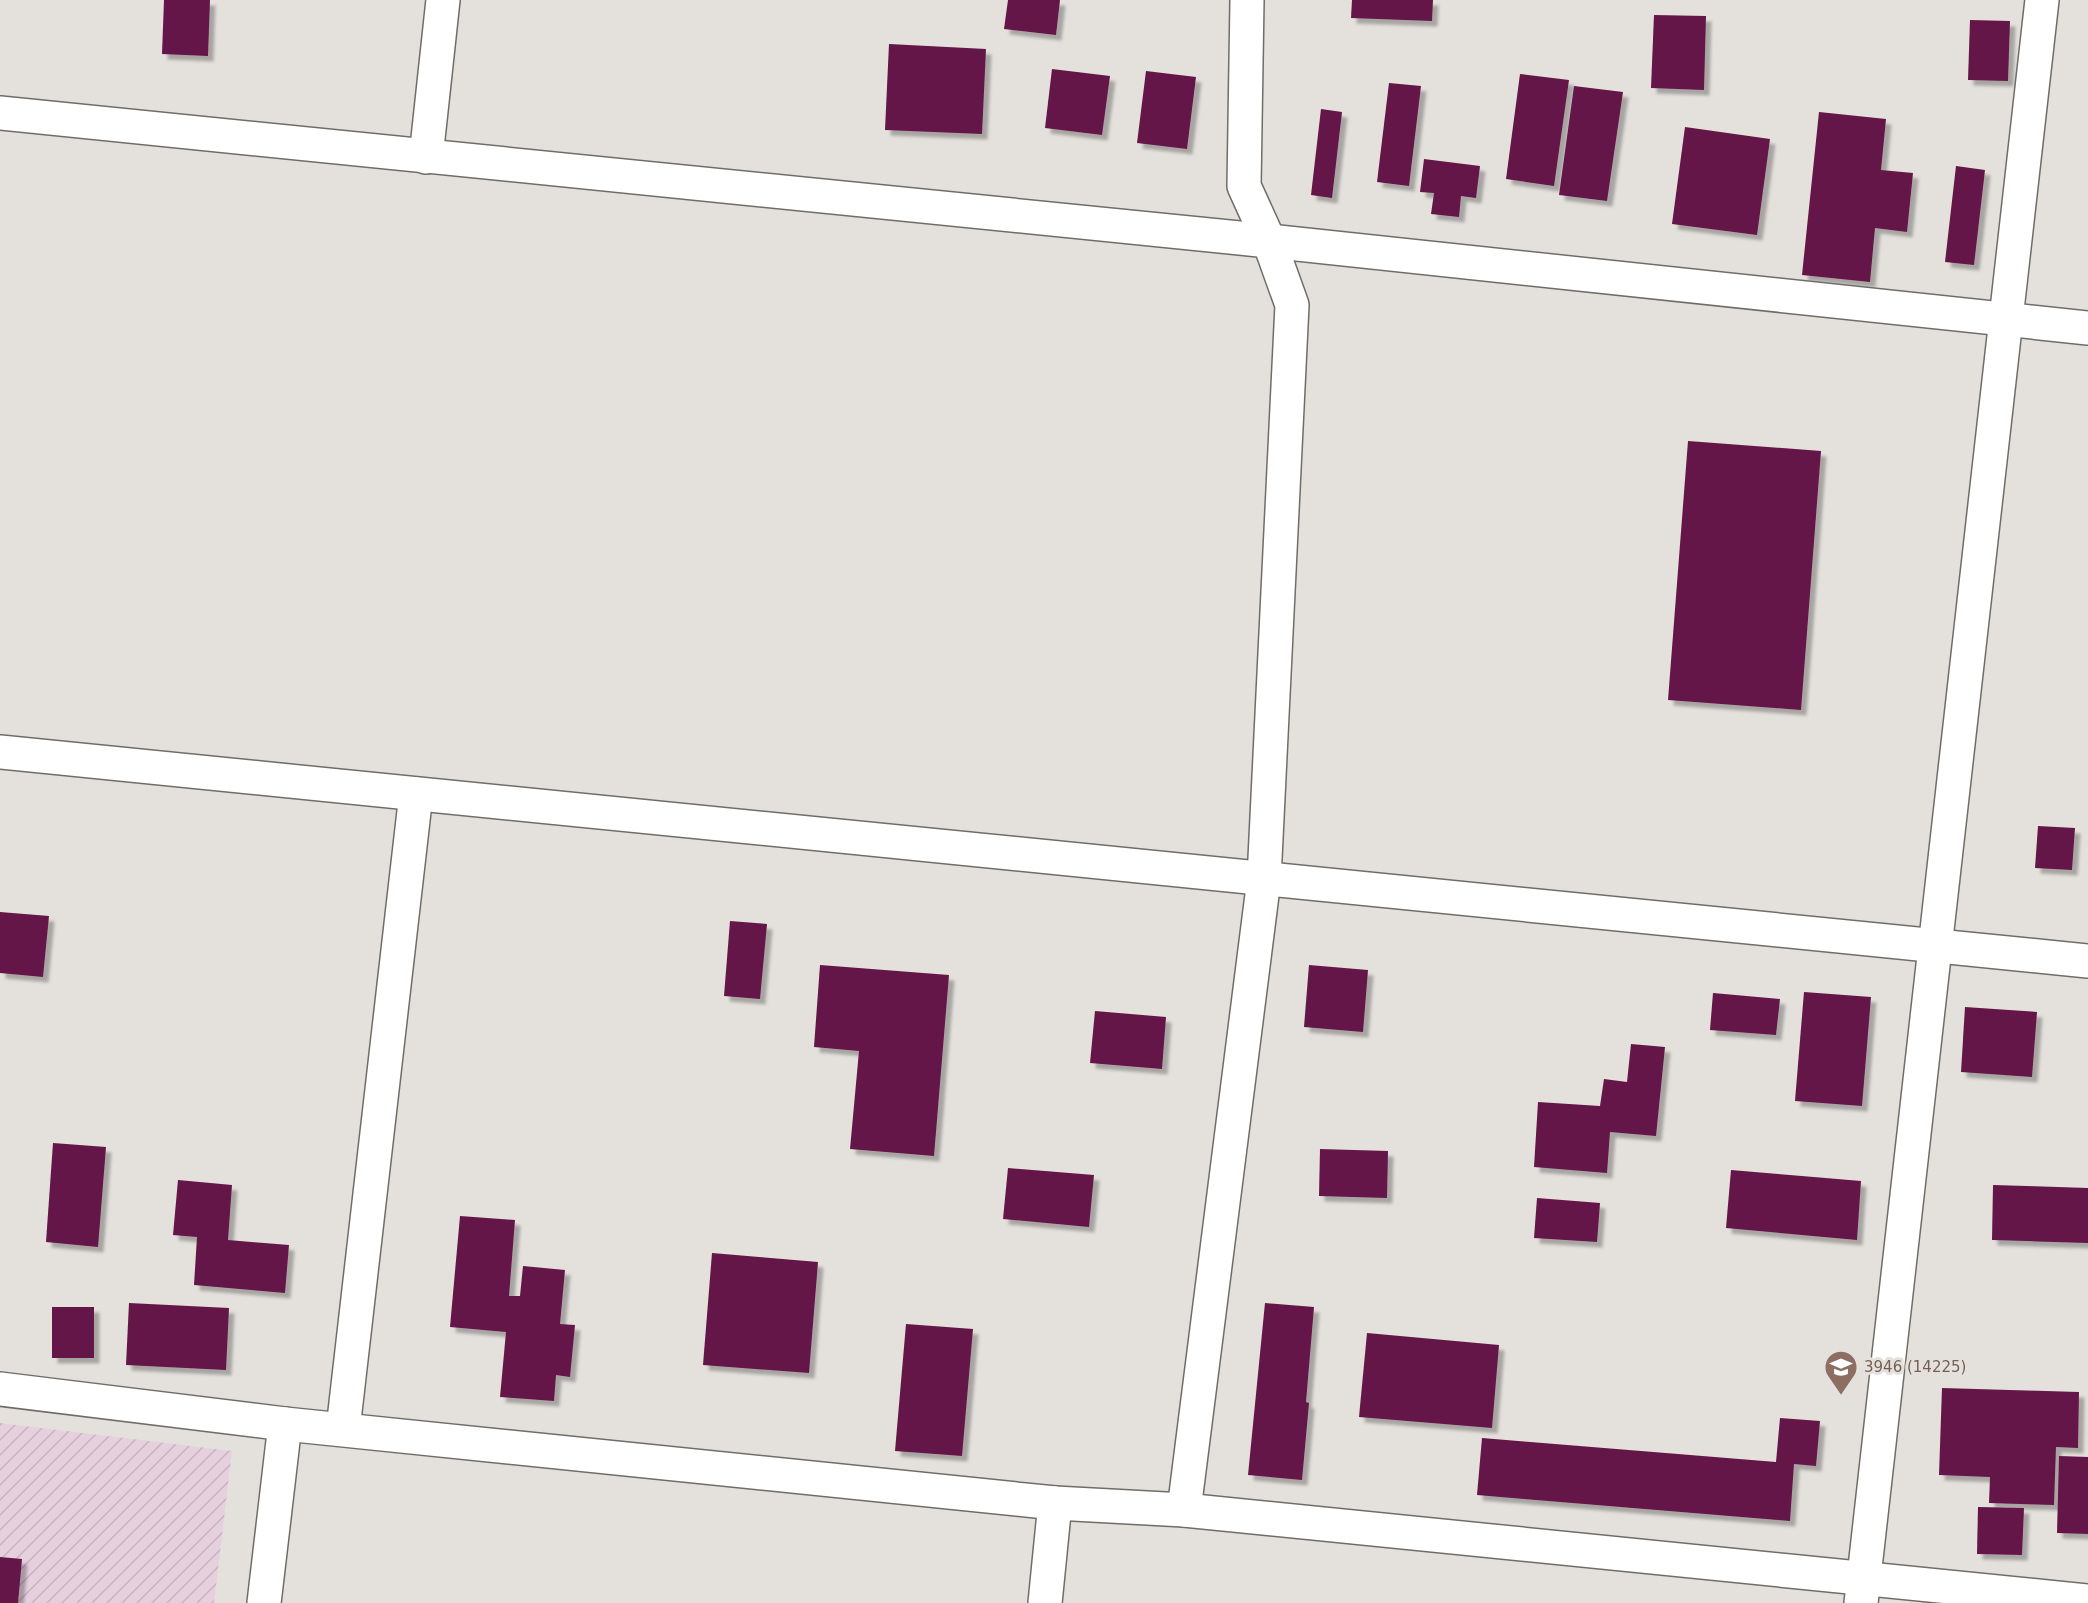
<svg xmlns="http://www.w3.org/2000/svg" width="2088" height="1603" font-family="'DejaVu Sans',sans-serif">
  <defs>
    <pattern id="industrial-furrows" width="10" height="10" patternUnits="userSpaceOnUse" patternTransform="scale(1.5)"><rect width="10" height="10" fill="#e6d0de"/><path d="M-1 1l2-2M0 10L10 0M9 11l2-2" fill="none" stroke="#c6b3bf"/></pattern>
    <filter id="shadow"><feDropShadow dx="5.5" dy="5.5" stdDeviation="1.5" flood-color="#0004"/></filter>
  </defs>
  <rect width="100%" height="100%" fill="#e4e1dd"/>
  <!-- industrial -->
  <polygon fill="url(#industrial-furrows)" points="0,1423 232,1451 214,1603 0,1603"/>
  <!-- building -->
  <g fill="#641547" filter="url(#shadow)">
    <polygon points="164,0 210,0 208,56 162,54"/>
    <polygon points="1008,0 1060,0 1056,35 1004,29"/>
    <polygon points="1352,0 1433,0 1432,21 1351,18"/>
    <polygon points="1654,15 1706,16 1704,90 1651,88"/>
    <polygon points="1970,20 2010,21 2008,81 1968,80"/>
    <polygon points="889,44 986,49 982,134 885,130"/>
    <polygon points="1052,69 1110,76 1102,135 1045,128"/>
    <polygon points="1146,71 1196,77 1187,149 1137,143"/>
    <polygon points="1520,74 1569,80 1554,186 1506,179"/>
    <polygon points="1389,83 1421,86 1409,186 1377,182"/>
    <polygon points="1574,86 1623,92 1607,201 1559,195"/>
    <polygon points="1321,109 1342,112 1332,198 1311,195"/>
    <polygon points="1819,112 1886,119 1881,170 1913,173 1907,232 1875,228 1870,282 1802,275"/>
    <polygon points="1685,127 1770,139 1757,235 1672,224"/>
    <polygon points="1424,159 1480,166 1476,198 1461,196 1459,217 1431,214 1434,193 1420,192"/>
    <polygon points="1956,166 1985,170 1974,265 1945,262"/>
    <polygon points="1688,441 1821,451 1801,710 1668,700"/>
    <polygon points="2038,826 2075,828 2072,870 2035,868"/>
    <polygon points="0,912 49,916 43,977 0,973"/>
    <polygon points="730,921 767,924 760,999 724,996"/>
    <polygon points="820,965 949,975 934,1156 850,1149 859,1051 814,1047"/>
    <polygon points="1309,965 1368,970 1363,1032 1304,1027"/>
    <polygon points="1804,992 1871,997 1862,1106 1795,1101"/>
    <polygon points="1713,993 1780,999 1776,1035 1710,1030"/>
    <polygon points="1965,1007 2037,1012 2032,1077 1961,1072"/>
    <polygon points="1095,1011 1166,1017 1162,1069 1090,1063"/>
    <polygon points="1631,1044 1665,1047 1656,1136 1610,1132 1607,1173 1534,1167 1538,1102 1600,1106 1604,1079 1627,1082"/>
    <polygon points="53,1143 106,1147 98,1247 46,1242"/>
    <polygon points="1320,1149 1388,1151 1387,1198 1319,1196"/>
    <polygon points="1008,1168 1094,1175 1089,1227 1003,1219"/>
    <polygon points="1731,1170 1861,1181 1857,1240 1726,1228"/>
    <polygon points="178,1180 232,1185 228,1240 289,1245 285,1293 194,1285 197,1237 173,1235"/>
    <polygon points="1993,1185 2088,1188 2088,1243 1992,1240"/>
    <polygon points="1537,1198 1600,1203 1597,1242 1534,1238"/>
    <polygon points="460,1216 515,1220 509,1296 520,1296 523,1266 565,1270 560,1324 575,1325 570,1377 556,1375 554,1401 500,1397 506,1332 450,1327"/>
    <polygon points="712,1253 818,1262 809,1373 703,1365"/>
    <polygon points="129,1303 229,1308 226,1370 126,1365"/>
    <polygon points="1265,1303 1314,1307 1306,1402 1309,1403 1302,1480 1248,1475"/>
    <rect x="52" y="1307" width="42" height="51"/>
    <polygon points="906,1324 973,1329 962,1456 895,1451"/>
    <polygon points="1367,1333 1499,1345 1492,1428 1359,1417"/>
    <polygon points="1942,1388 2079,1392 2078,1448 2056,1447 2054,1505 1989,1503 1990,1477 1939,1475"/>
    <polygon points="1780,1418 1820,1421 1816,1466 1794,1464 1790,1521 1477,1495 1482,1438 1776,1462"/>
    <polygon points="2059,1456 2088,1457 2088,1534 2057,1533"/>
    <polygon points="1978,1507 2024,1508 2022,1555 1977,1554"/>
    <polygon points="0,1557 22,1559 18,1603 0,1603"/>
  </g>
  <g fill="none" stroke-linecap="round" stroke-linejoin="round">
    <!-- minor casing -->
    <g stroke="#706d69" stroke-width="36">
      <g id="minor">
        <polyline points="0,113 1269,241 2088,328"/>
        <polyline points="426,157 443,0"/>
        <polyline points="0,752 2088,961"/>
        <polyline points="0,1389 285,1424 1055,1503 1184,1510 2088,1601"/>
        <polyline points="343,1429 416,794"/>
        <polyline points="1184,1510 1264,879 1292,305 1269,241 1244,186 1247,0"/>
        <polyline points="264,1603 285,1424"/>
        <polyline points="1045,1603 1055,1503"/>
        <polyline points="1861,1603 2042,0"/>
      </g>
    </g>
    <!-- minor -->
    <use href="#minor" stroke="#fff" stroke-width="33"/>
  </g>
  <!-- icons -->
  <defs>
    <g id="school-pin" transform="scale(1.725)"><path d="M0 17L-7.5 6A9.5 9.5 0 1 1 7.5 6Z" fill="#8d6e63" stroke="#e4e1dd"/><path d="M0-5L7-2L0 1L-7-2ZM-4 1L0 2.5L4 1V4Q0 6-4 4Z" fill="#fff"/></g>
  </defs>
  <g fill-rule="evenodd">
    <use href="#school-pin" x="1841" y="1367"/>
  </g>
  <g text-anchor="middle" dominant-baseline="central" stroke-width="6" stroke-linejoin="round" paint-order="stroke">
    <!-- education labels -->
    <g font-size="15" fill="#785e54" stroke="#e4e1dd" text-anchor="start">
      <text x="1864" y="1367">3946 (14225)</text>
    </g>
  </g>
</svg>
